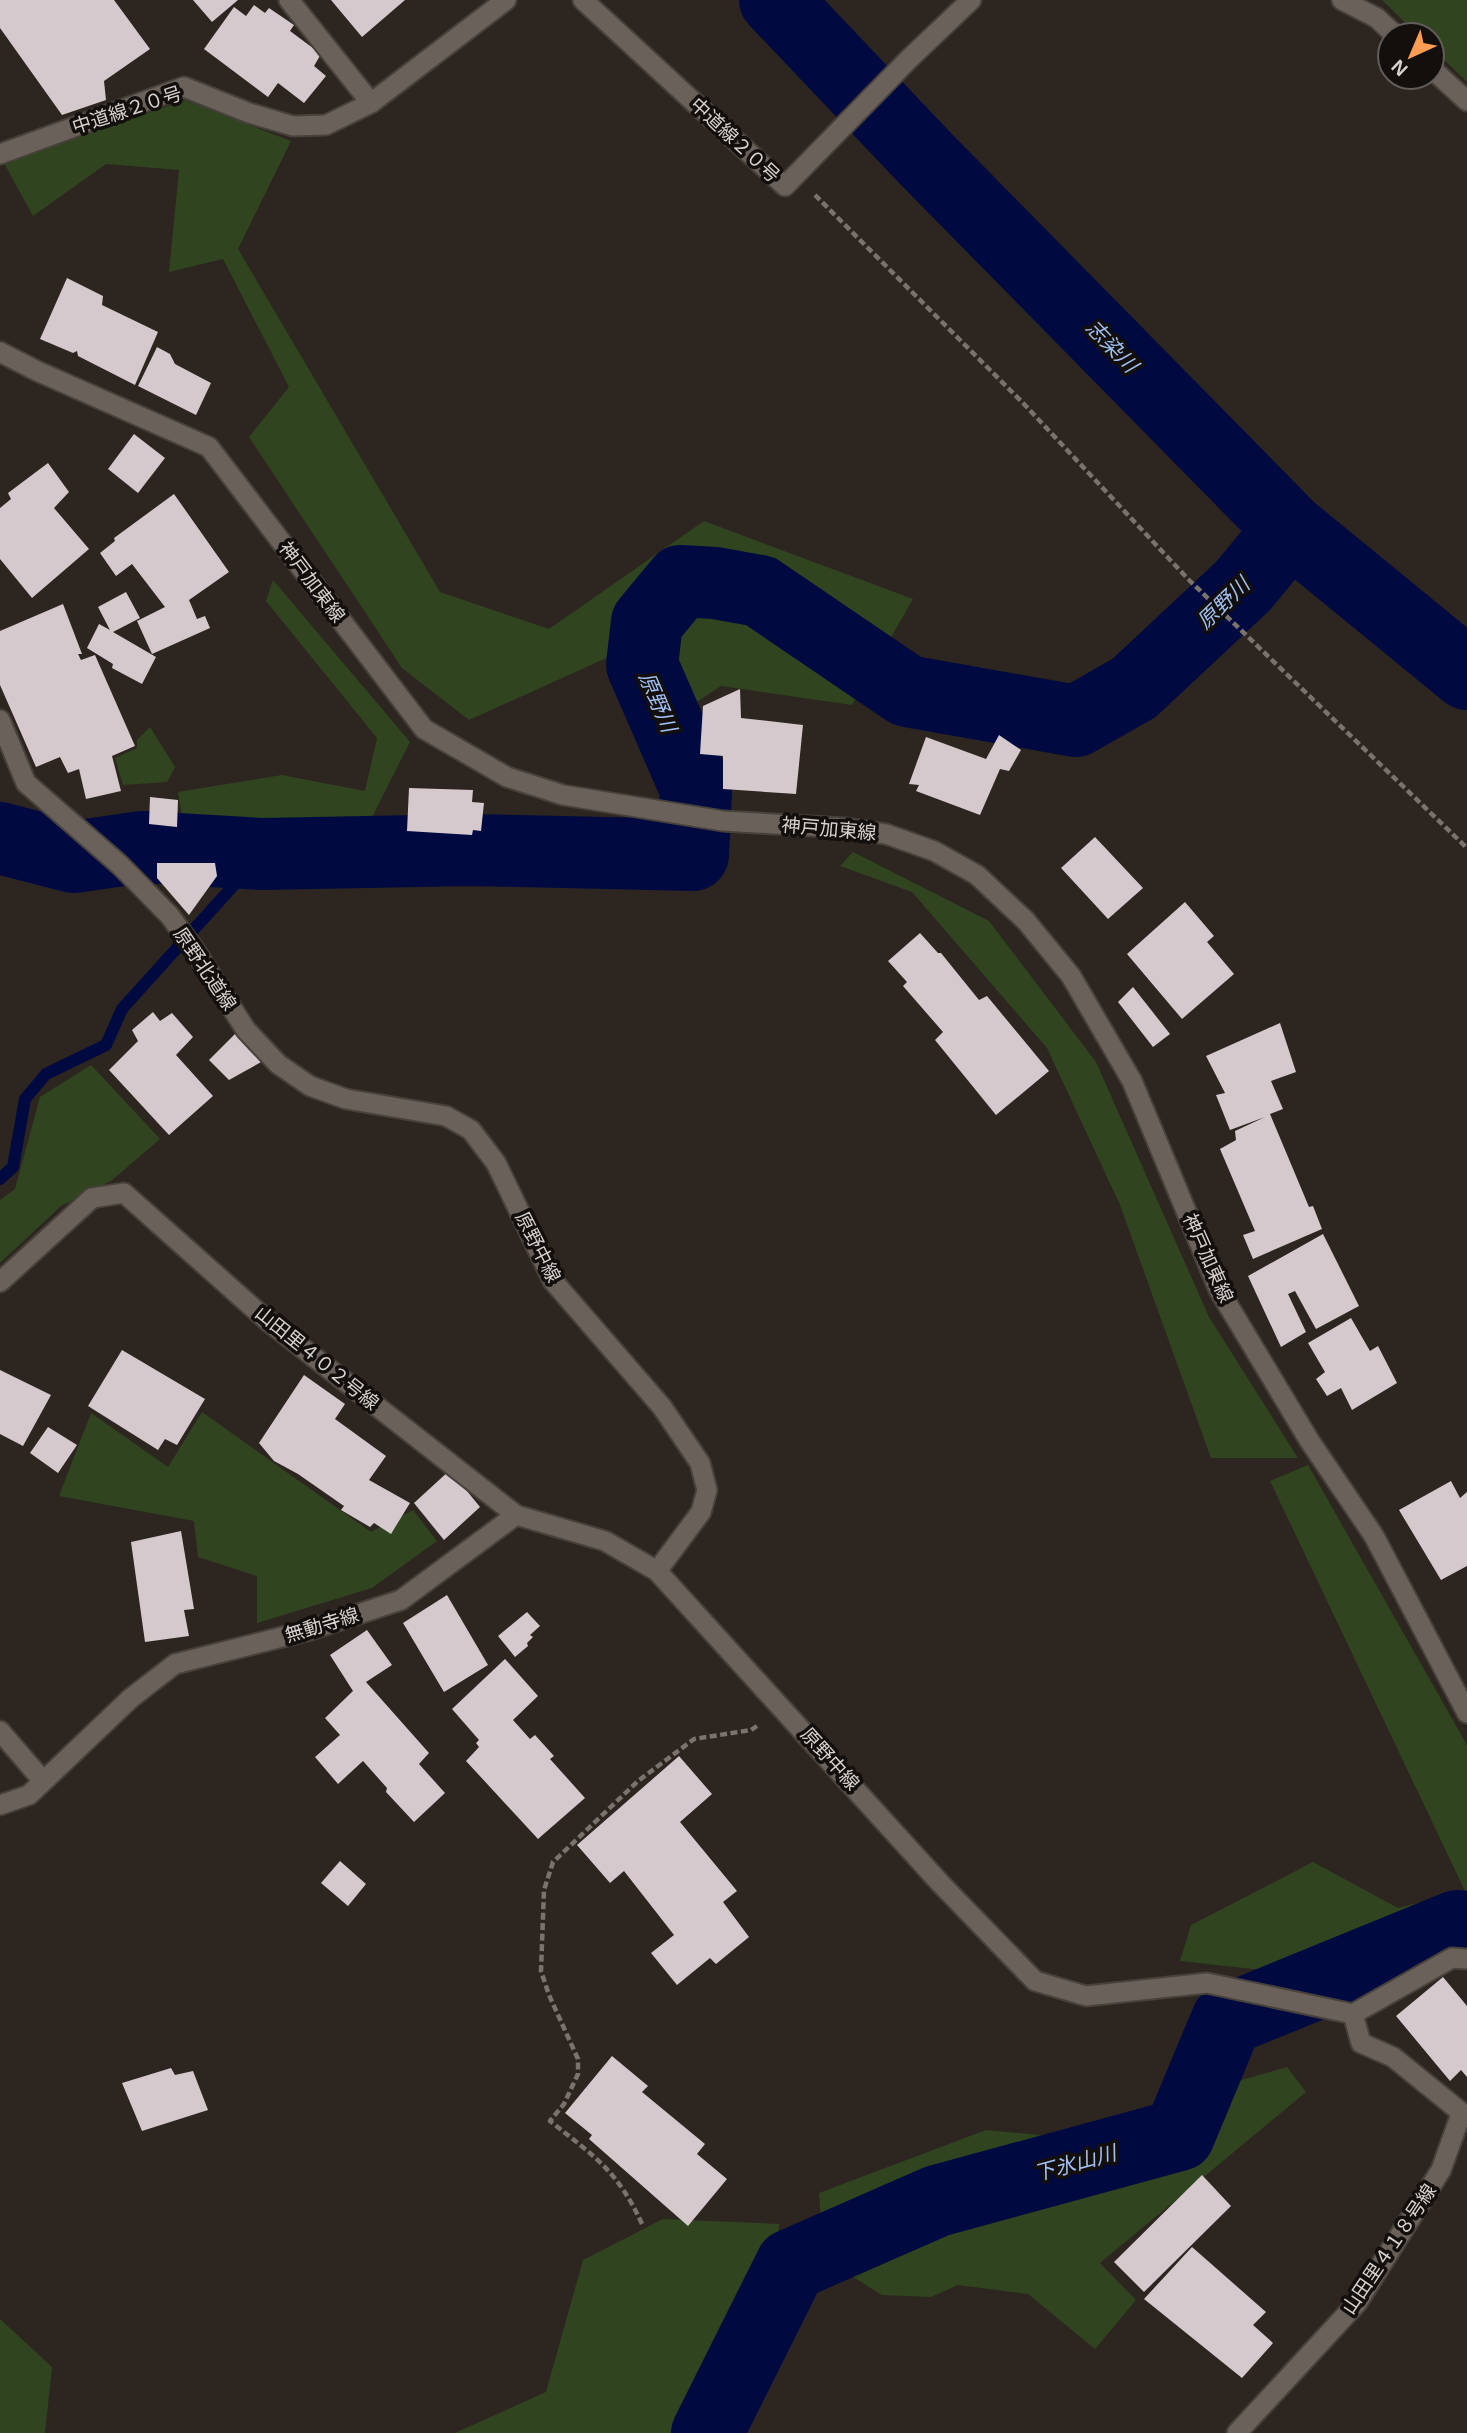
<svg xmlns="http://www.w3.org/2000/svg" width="1467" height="2433" font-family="Helvetica,'Noto Sans JP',sans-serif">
  <rect width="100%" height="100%" fill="#2d2520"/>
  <!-- green -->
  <g fill="#30451f">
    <polygon points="1382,0 1467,0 1467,82 1432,48 1432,35 1418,35"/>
    <polygon points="185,100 291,141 238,249 440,592 549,629 704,521 913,599 852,705 721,686 676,716 624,650 469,720 402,668 249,437 289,387 223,259 169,272 179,170 106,164 33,216 4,163"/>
    <polygon points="273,580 410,742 368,825 277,833 184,828 178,792 282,775 365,791 377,738 266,601"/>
    <polygon points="150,727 175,767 167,782 123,785 115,758 137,748 137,740"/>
    <polygon points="853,852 989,921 1096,1062 1209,1317 1298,1458 1211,1458 1120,1205 1047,1048 912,892 840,866"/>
    <polygon points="91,1065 160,1139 111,1181 61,1206 0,1263 0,1200 15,1189 40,1097"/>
    <polygon points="202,1412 371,1532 413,1510 437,1541 372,1588 257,1623 257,1576 198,1557 194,1521 59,1496 91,1413 168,1467"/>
    <polygon points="1308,1465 1467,1745 1467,1945 1407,1959 1301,1974 1180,1961 1191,1925 1313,1862 1398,1908 1465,1891 1270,1481"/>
    <polygon points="1287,2067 1306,2092 1100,2263 1136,2300 1095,2349 1028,2294 958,2285 931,2297 882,2295 824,2259 819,2193 986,2130 1050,2136"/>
    <polygon points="663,2219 779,2224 768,2351 730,2433 455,2433 546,2392 583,2260"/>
    <polygon points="0,2319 52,2367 45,2433 0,2433"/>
  </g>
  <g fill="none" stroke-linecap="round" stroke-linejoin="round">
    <!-- stream -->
    <polyline stroke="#000a41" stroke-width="12" points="0,1179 13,1167 25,1099 46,1074 106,1045 122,1009 262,854"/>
    <!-- river -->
    <g stroke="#000a41" stroke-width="72">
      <polyline points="775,0 926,159 1290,529 1467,674"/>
      <polyline points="0,838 73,857 143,847 262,854 471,850 693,855 696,789 642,665 647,622 681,581 715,583 760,591 907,691 1076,721 1134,688 1243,586 1290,529"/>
      <polyline points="707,2433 791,2265 937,2201 1179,2135 1227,2020 1457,1926 1467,1927"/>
    </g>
  </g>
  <!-- building -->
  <g fill="#d5c9ce">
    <polygon points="0,0 114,0 150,49 104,81 106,100 62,115 0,28"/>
    <polygon points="193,0 238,0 212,22"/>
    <polygon points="331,0 405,0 362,37"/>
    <polygon points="254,5 265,13 269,8 294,25 290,31 321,54 314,66 326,76 304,103 278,83 268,97 204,49 234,7 246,16"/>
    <polygon points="67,278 103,296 102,305 158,332 135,385 78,356 77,351 73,353 40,339"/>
    <polygon points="157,347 170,354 175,364 211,383 196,415 138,386"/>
    <polygon points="134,434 165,458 138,493 108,469"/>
    <polygon points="48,463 69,492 54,508 89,549 32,598 0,559 0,508 11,499 8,493"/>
    <polygon points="174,494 229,572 189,600 197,619 205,616 210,628 152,654 137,621 165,607 132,564 116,576 100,553 115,541 114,538"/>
    <polygon points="126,592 140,618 113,632 156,657 142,684 112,668 113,664 87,648 99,624 110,630 98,607"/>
    <polygon points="63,604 82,654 78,654 81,660 95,655 135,746 112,756 121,791 86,799 79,769 68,773 60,757 36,767 0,685 0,631"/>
    <polygon points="740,689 741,718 803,725 796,794 723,789 723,756 700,754 703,706"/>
    <polygon points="999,735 1021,750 1009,771 1000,769 980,815 916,791 919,785 909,784 926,737 986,759"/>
    <polygon points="409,788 473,790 472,802 484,803 481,831 473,830 472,835 407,831"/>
    <polygon points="150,797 178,800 177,827 149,824"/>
    <polygon points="1095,837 1143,888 1108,919 1061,868"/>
    <polygon points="157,863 215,863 217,876 189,915 157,878"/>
    <polygon points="1185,902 1214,936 1207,942 1234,974 1182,1019 1127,954"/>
    <polygon points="920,933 938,953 941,953 979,1000 987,996 1049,1071 996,1115 935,1040 943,1032 903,986 907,982 888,961"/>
    <polygon points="1133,987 1170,1034 1153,1047 1118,1002"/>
    <polygon points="153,1012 160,1021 172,1013 193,1037 176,1055 213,1096 169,1135 109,1070 138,1041 132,1030"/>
    <polygon points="1280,1023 1296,1072 1271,1081 1283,1109 1270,1114 1309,1207 1313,1206 1322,1229 1253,1259 1243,1235 1255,1231 1220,1149 1236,1140 1235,1131 1265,1117 1230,1130 1216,1095 1225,1093 1206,1056"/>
    <polygon points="235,1034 263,1061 229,1080 209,1060"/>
    <polygon points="1323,1234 1359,1306 1316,1329 1295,1291 1288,1294 1306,1332 1281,1347 1248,1276"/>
    <polygon points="1351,1318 1370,1351 1378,1346 1397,1383 1352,1410 1341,1388 1327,1396 1316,1379 1325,1372 1308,1343"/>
    <polygon points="122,1350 205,1399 177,1445 165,1439 158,1450 88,1406"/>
    <polygon points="0,1370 51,1395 23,1446 0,1434"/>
    <polygon points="304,1375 345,1404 335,1419 386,1456 369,1480 410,1503 391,1534 374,1523 370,1527 341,1510 344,1506 298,1474 274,1461 259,1443"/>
    <polygon points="48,1427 77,1445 58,1473 30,1453"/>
    <polygon points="450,1470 480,1507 444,1540 414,1503"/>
    <polygon points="1451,1481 1460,1498 1467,1492 1467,1566 1441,1580 1399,1510"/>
    <polygon points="181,1531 194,1609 184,1610 189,1636 145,1642 131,1542"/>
    <polygon points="447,1595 488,1665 444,1692 403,1623"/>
    <polygon points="527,1612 540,1626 530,1635 533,1637 527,1643 528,1646 515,1657 498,1636"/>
    <polygon points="367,1630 392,1665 366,1682 429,1753 419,1764 445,1793 414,1822 386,1792 387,1788 363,1761 338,1784 315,1757 340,1735 325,1718 353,1691 330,1655"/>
    <polygon points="505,1659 538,1696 513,1720 530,1739 535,1735 554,1756 550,1759 585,1798 538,1839 466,1761 479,1747 476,1743 479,1740 452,1709"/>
    <polygon points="679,1756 712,1794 680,1822 737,1891 723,1902 749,1937 716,1964 710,1958 677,1985 651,1953 674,1935 624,1871 610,1883 577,1845"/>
    <polygon points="340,1861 366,1884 348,1906 321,1883"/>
    <polygon points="1443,1977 1467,2006 1467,2077 1461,2070 1450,2081 1396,2016"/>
    <polygon points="612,2056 648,2086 642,2092 705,2144 697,2154 727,2179 688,2226 589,2139 592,2135 565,2113"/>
    <polygon points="171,2068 175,2075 193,2071 208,2110 142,2131 122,2083"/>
    <polygon points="1202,2175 1231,2206 1144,2292 1114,2262"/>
    <polygon points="1192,2247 1266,2312 1253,2325 1273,2343 1242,2378 1144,2299"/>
  </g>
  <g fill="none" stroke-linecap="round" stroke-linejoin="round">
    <!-- minor casing -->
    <g stroke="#47413c" stroke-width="23">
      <g id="minor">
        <polyline points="289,0 371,103"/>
        <polyline points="583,0 785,186 909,59 971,0"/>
        <polyline points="1342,0 1377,18 1395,35"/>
        <polyline points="1432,69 1467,101"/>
        <polyline points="0,154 184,87 249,113 293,126 326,125 371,103 506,0"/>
        <polyline points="0,720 26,783 120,865 170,916 196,952 246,1030 278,1064 310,1086 346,1099 446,1116 471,1130 496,1163 553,1281 662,1407 700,1463 707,1490 701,1512 657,1571 941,1884 1035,1981 1086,1996 1207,1983 1353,2014 1361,2043 1393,2057 1467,2117"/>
        <polyline points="0,1282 92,1198 124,1193 269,1322 516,1515 605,1541 657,1571"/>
        <polyline points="0,1731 43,1781"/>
        <polyline points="0,1805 29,1795 131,1698 175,1664 310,1630 401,1600 516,1515"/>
        <polyline points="1353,2014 1452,1958 1467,1959"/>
        <polyline points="1237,2433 1357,2303 1441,2170 1461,2114"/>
      </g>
    </g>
    <!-- tertiary casing -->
    <g stroke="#47413c" stroke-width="23">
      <polyline id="tertiary" points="0,352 37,371 209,447 424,729 507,777 563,795 723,821 844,828 886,834 934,851 977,875 1026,921 1071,976 1132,1081 1219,1290 1309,1440 1374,1536 1467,1713"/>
    </g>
    <!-- path -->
    <g stroke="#79726d" stroke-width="4.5" stroke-dasharray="7 3.5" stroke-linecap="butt">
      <polyline points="815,195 1023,403 1189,580 1467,848"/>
      <path d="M642 2224C618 2171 594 2156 550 2121L564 2104 578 2074V2059L549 1995 541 1971 544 1890 553 1862 638 1781 694 1739 751 1730 757 1726"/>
    </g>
    <!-- minor -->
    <use href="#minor" stroke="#6a615a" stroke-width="19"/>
    <!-- tertiary -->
    <use href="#tertiary" stroke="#6a615a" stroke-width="19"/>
  </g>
  <g text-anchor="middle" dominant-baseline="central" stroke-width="7" stroke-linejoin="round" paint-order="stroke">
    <!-- street labels -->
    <g font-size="19" fill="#d7d2ce" stroke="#130f0d">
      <text transform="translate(127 110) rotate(-18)">中道線２０号</text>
      <text transform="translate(735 140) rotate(43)">中道線２０号</text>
      <text transform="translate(312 582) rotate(53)">神戸加東線</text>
      <text transform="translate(829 829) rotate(5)">神戸加東線</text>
      <text transform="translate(205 969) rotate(56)">原野北道線</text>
      <text transform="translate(538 1247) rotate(63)">原野中線</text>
      <text transform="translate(1208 1258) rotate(66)">神戸加東線</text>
      <text transform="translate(317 1358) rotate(39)">山田里４０２号線</text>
      <text transform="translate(322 1625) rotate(-17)">無動寺線</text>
      <text transform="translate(830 1759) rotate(48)">原野中線</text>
      <text transform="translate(1389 2249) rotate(-56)">山田里４１８号線</text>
    </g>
    <!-- water labels -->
    <g font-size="21" font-style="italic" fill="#a0bff3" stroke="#130f0d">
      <text transform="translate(1112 346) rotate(46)">志染川</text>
      <text transform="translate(1223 603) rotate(-44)">原野川</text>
      <text transform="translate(658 702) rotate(67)">原野川</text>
      <text transform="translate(1075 2163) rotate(-15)">下氷山川</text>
    </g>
  </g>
  <!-- north arrow -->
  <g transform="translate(1411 56) rotate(224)"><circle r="33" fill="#130f0d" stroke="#615d5a" stroke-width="2"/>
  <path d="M0-5L12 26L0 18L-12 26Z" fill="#fc9d53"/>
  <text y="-10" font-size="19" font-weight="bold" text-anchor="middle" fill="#d7d2ce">N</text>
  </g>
</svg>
